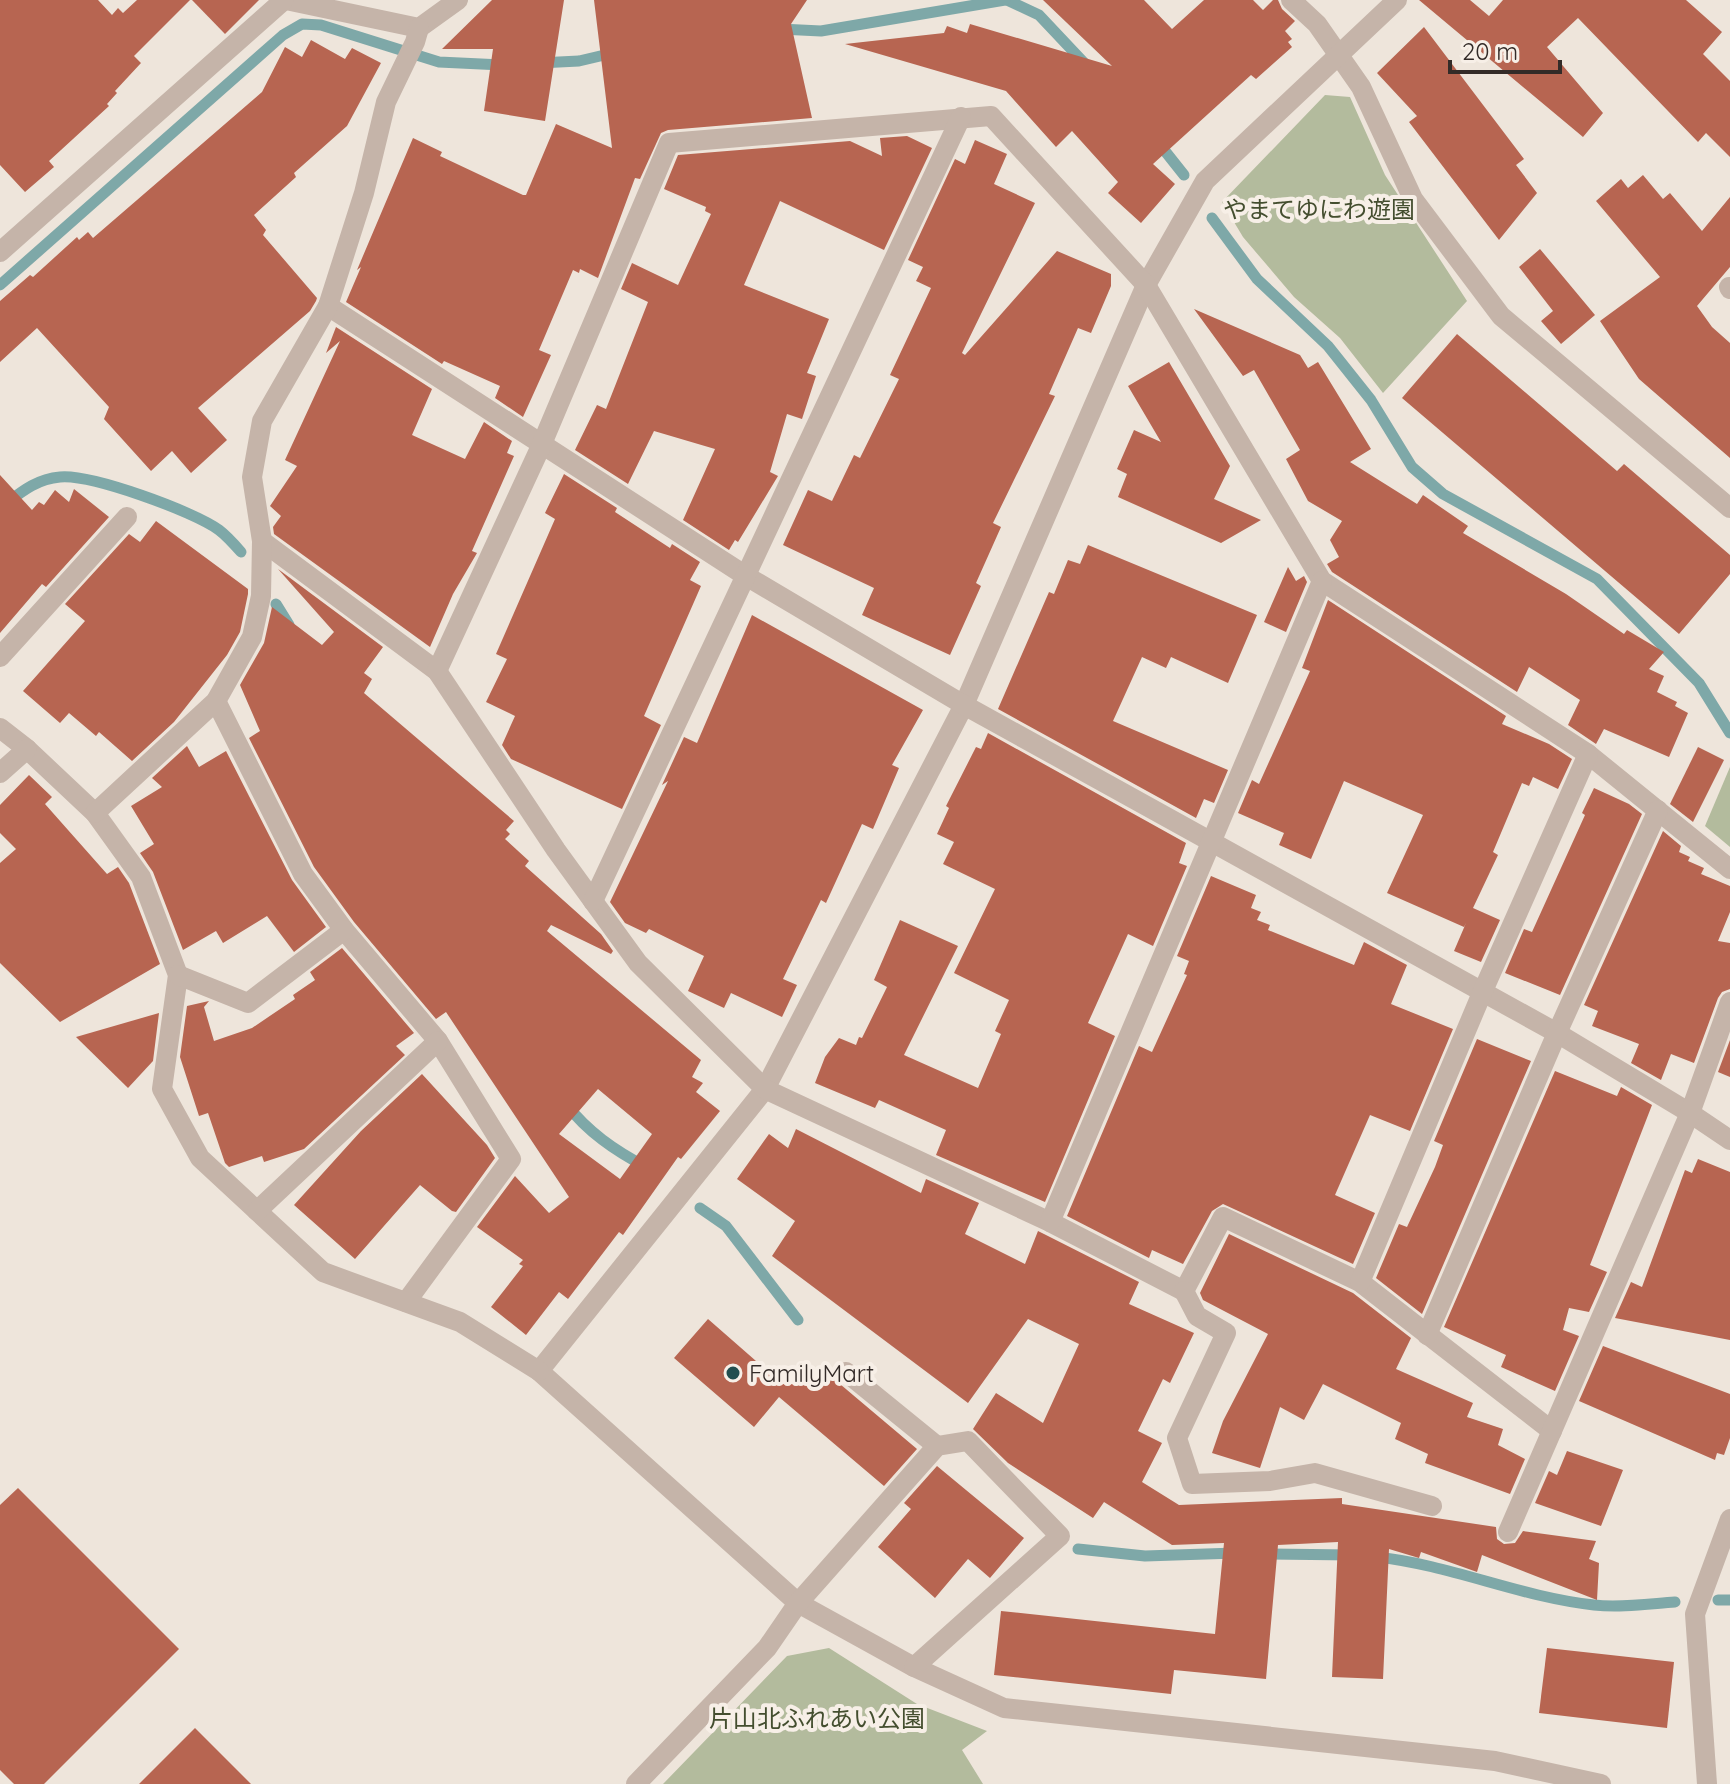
<svg xmlns="http://www.w3.org/2000/svg" width="1730" height="1784" font-family="Quicksand,'Noto Sans JP',sans-serif">
  <rect width="100%" height="100%" fill="#eee5db"/>
  <!-- green -->
  <g fill="#b3bb9d">
    <polygon points="1325,95 1350,97 1385,175 1467,301 1383,393 1340,338 1294,297 1243,237 1222,202"/>
    <polygon points="1730,767 1730,847 1705,826"/>
    <polygon points="829,1648 917,1704 987,1731 962,1750 983,1784 663,1784 787,1656"/>
  </g>
  <g fill="none" stroke-linecap="round" stroke-linejoin="round">
    <!-- stream -->
    <g stroke="#7ea8a8" stroke-width="11">
      <polyline points="1007,0 1039,15 1088,67"/>
      <polyline points="780,29 821,31 1005,0"/>
      <polyline points="539,63 579,61 613,53"/>
      <polyline points="1157,141 1184,175"/>
      <polyline points="1212,218 1257,279 1328,346 1371,400 1412,467 1443,494 1597,579 1699,683 1730,733"/>
      <polyline points="0,285 283,35 302,24 321,25 439,62 502,65"/>
      <path d="M0 508C19 494 35 479 60 477 91 474 193 511 219 530 227 536 234 544 241 552"/>
      <polyline points="276,604 289,625"/>
      <path d="M566 1104C588 1132 614 1150 646 1167"/>
      <polyline points="700,1208 726,1226 798,1320"/>
      <polyline points="1078,1549 1145,1556 1236,1553"/>
      <polyline points="1265,1554 1352,1555"/>
      <path d="M1377 1557C1451 1565 1520 1597 1594 1605 1620 1608 1648 1604 1675 1602"/>
      <polyline points="1718,1600 1730,1600"/>
    </g>
  </g>
  <!-- building -->
  <g fill="#b76551" fill-rule="evenodd">
    <polygon points="0,0 98,0 112,15 118,8 123,13 137,0 190,0 134,56 141,63 115,91 117,93 107,104 109,106 49,161 54,167 25,192 0,165"/>
    <polygon points="192,0 259,0 225,34"/>
    <polygon points="492,0 564,0 545,121 484,111 493,49 442,49"/>
    <polygon points="594,0 807,0 791,24 812,118 668,130 661,133 640,179 635,178 598,278 580,269 579,273 573,270 539,350 551,355 523,417 495,398 500,386 444,361 442,364 346,302 361,267 357,270 413,138 442,152 440,156 523,195 526,195 556,124 612,148"/>
    <polygon points="1043,0 1144,0 1172,29 1204,0 1253,0 1263,10 1273,0 1278,0 1282,9 1295,21 1285,31 1292,39 1288,42 1292,47 1256,79 1251,75 1153,164 1175,184 1141,223 1108,193 1118,182 1072,131 1056,147 1006,91 845,44 944,33 947,26 967,33 970,24 1112,66"/>
    <polygon points="1419,0 1470,0 1489,16 1503,0 1686,0 1722,32 1703,54 1730,81 1730,157 1706,133 1698,142 1578,18 1547,47 1603,113 1583,137"/>
    <polygon points="1424,27 1524,159 1516,165 1537,193 1499,240 1409,122 1417,116 1377,73"/>
    <polygon points="311,40 345,59 352,48 381,63 347,126 294,173 296,177 254,215 266,230 263,235 317,298 316,301 310,311 198,408 227,440 191,473 172,451 151,471 104,419 109,407 37,328 0,362 0,301 30,275 33,277 77,237 79,240 88,232 93,238 262,92 285,47 302,57"/>
    <polygon points="907,136 932,148 884,250 780,201 744,285 829,319 807,373 816,376 802,419 787,414 770,472 778,476 738,542 735,540 729,550 683,520 715,449 654,431 628,484 575,450 597,405 606,409 648,302 621,289 632,263 678,285 711,214 705,211 706,207 664,189 678,155 850,141 882,156 880,138"/>
    <polygon points="975,140 1007,154 994,184 1035,203 962,353 965,355 1057,251 1111,274 1111,286 1091,333 1078,328 1049,394 1055,396 993,523 1001,527 976,583 981,586 950,655 862,615 874,588 783,545 808,490 832,501 854,455 860,458 899,379 890,375 931,288 916,281 923,267 908,260 955,159 965,164"/>
    <polygon points="1643,175 1663,199 1670,193 1702,231 1730,197 1730,267 1697,306 1712,327 1730,343 1730,458 1639,379 1600,321 1660,277 1596,201 1621,179 1628,188"/>
    <polygon points="1540,249 1595,315 1561,344 1541,321 1553,311 1519,267"/>
    <polygon points="1194,309 1300,355 1308,368 1318,362 1371,449 1350,462 1417,504 1423,495 1468,526 1463,533 1566,594 1624,634 1627,630 1664,652 1649,669 1664,676 1657,692 1677,702 1675,706 1688,713 1669,757 1604,729 1596,744 1568,725 1580,700 1529,667 1517,692 1332,572 1327,564 1339,557 1330,540 1342,521 1308,501 1286,459 1300,450 1254,370 1243,376"/>
    <polygon points="336,327 432,389 412,435 465,459 484,422 512,441 507,453 514,456 472,551 477,553 453,594 430,647 274,534 273,527 281,516 270,506 297,466 285,460 340,341 326,353"/>
    <polygon points="1457,334 1617,471 1624,464 1730,555 1730,574 1679,634 1402,398"/>
    <polygon points="1169,362 1230,466 1214,499 1261,520 1221,543 1118,497 1127,474 1117,469 1134,430 1161,442 1128,386"/>
    <polygon points="564,474 617,508 615,512 670,548 672,544 700,562 690,580 701,586 644,716 661,725 622,809 511,759 502,745 515,716 486,702 507,659 496,654 555,519 545,513"/>
    <polygon points="0,475 32,510 39,502 44,505 55,490 69,502 74,489 109,517 46,587 42,584 0,633"/>
    <polygon points="156,521 248,589 248,594 240,632 227,655 174,722 132,761 99,732 96,736 69,713 60,723 23,691 85,621 65,604 129,534 140,542"/>
    <polygon points="1088,545 1257,615 1228,683 1171,657 1166,668 1142,657 1113,721 1228,770 1214,803 1204,799 1196,818 998,709 1049,592 1054,594 1068,560 1080,564"/>
    <polygon points="1288,567 1296,581 1304,576 1307,582 1286,632 1264,622"/>
    <path d="M278 569 383 647 364 673 372 679 364 693 514 821 506 830 510 834 505 839 529 861 525 866 601 934 613 951 611 954 551 925 547 931 701 1060 692 1077 703 1083 696 1092 720 1111 681 1159 678 1157 623 1235 619 1232 568 1299 559 1292 526 1335 491 1307 523 1266 519 1264 523 1260 477 1227 515 1176 549 1213 569 1197 446 1012 436 1019 354 922 314 867 249 738 260 731 240 685 264 643 272 607 322 645 334 632ZM598 1089 652 1134 620 1179 559 1134Z"/>
    <polygon points="1328,600 1506,716 1502,724 1549,744 1572,759 1558,789 1533,777 1529,786 1522,783 1493,852 1498,855 1473,908 1500,920 1481,962 1454,951 1466,923 1464,927 1387,893 1423,815 1344,781 1311,859 1279,845 1284,833 1238,813 1252,780 1259,784 1310,671 1302,668"/>
    <polygon points="752,615 923,710 892,765 899,768 873,829 862,824 826,903 821,900 783,979 797,985 782,1017 731,993 724,1008 688,991 704,956 649,929 646,933 625,923 610,902 668,781 662,785 684,737 697,743"/>
    <polygon points="988,733 1186,843 1179,863 1187,866 1153,946 1128,934 1088,1023 1115,1036 1045,1202 936,1155 946,1130 879,1100 875,1108 815,1083 825,1057 839,1038 856,1045 859,1037 862,1038 887,987 874,980 900,920 958,946 904,1055 978,1088 1001,1034 995,1031 1009,1000 954,973 995,889 943,864 954,842 937,834 949,808 946,806 976,747 981,749"/>
    <polygon points="187,746 199,767 226,751 292,880 326,927 294,952 267,916 223,943 216,931 183,950 153,872 140,853 154,844 131,806 162,787 152,778"/>
    <polygon points="1698,747 1724,760 1693,822 1670,804"/>
    <polygon points="29,775 52,797 45,804 107,874 118,867 129,883 160,964 60,1022 0,963 0,863 16,849 0,833 0,805"/>
    <polygon points="1594,788 1629,804 1642,814 1560,995 1505,973 1524,929 1532,932 1585,815 1582,813"/>
    <polygon points="1663,831 1681,846 1679,852 1690,857 1688,861 1704,868 1701,874 1730,886 1730,912 1718,941 1730,943 1730,989 1722,992 1718,998 1694,1063 1671,1054 1661,1080 1631,1063 1639,1044 1592,1026 1598,1011 1584,1005"/>
    <polygon points="1211,876 1256,895 1251,908 1261,912 1257,920 1270,925 1268,930 1354,965 1364,942 1407,965 1391,1004 1453,1029 1410,1131 1370,1115 1335,1195 1375,1213 1353,1264 1223,1204 1212,1211 1183,1264 1152,1250 1149,1258 1067,1216 1139,1046 1152,1052 1187,975 1184,974 1189,961 1177,956"/>
    <polygon points="342,948 414,1033 396,1046 405,1055 304,1149 264,1162 262,1156 229,1167 225,1163 208,1113 199,1116 180,1057 187,1006 209,1001 204,1007 214,1041 252,1028 295,999 293,995 315,980 310,972"/>
    <polygon points="159,1013 153,1061 128,1088 76,1037"/>
    <polygon points="1477,1039 1531,1061 1422,1314 1376,1278 1399,1224 1407,1227 1435,1167 1443,1145 1434,1141"/>
    <polygon points="1730,1040 1730,1077 1718,1072"/>
    <polygon points="1555,1071 1617,1096 1621,1087 1652,1105 1590,1265 1607,1272 1589,1312 1569,1308 1563,1330 1579,1336 1555,1391 1501,1367 1506,1355 1444,1327"/>
    <polygon points="422,1074 487,1145 495,1158 456,1212 452,1211 420,1185 355,1259 294,1205 361,1131"/>
    <polygon points="796,1129 921,1193 926,1179 979,1203 965,1234 1025,1264 1038,1231 1044,1234 1139,1282 1129,1304 1194,1333 1170,1383 1163,1379 1138,1431 1162,1443 1142,1482 1179,1505 1342,1498 1342,1504 1496,1527 1497,1539 1504,1544 1515,1543 1523,1531 1596,1541 1589,1559 1599,1563 1597,1600 1482,1555 1477,1572 1421,1552 1419,1558 1389,1549 1383,1679 1332,1677 1338,1542 1278,1545 1266,1679 1174,1670 1171,1694 994,1675 1001,1611 1215,1634 1224,1543 1172,1545 1104,1502 1093,1518 1008,1463 973,1429 996,1393 1043,1423 1079,1344 1028,1319 968,1403 772,1256 795,1221 737,1179 769,1134 788,1148"/>
    <polygon points="1698,1159 1730,1172 1730,1340 1615,1318 1631,1282 1642,1287 1685,1170 1692,1173"/>
    <polygon points="1229,1234 1353,1293 1411,1338 1396,1369 1473,1403 1467,1417 1503,1429 1498,1445 1525,1459 1510,1494 1425,1463 1428,1454 1395,1439 1401,1423 1323,1384 1304,1420 1280,1407 1260,1468 1212,1453 1223,1421 1268,1334 1203,1300 1200,1293"/>
    <polygon points="708,1319 780,1382 821,1368 917,1449 884,1486 779,1397 754,1427 674,1358"/>
    <polygon points="1603,1346 1730,1394 1730,1438 1724,1455 1717,1453 1715,1460 1579,1401"/>
    <polygon points="1567,1451 1623,1470 1601,1526 1535,1503 1549,1471 1557,1475"/>
    <polygon points="937,1466 1024,1538 990,1578 968,1559 935,1598 878,1547 911,1509 904,1503"/>
    <polygon points="18,1488 179,1649 44,1784 14,1784 0,1770 0,1505"/>
    <polygon points="1547,1648 1674,1662 1667,1728 1539,1713"/>
    <polygon points="195,1728 251,1784 139,1784"/>
  </g>
  <g fill="none" stroke-linecap="round" stroke-linejoin="round">
    <!-- minor -->
    <g stroke="#c5b4a9" stroke-width="20">
      <polyline points="286,0 419,28 458,0"/>
      <polyline points="1291,0 1317,24 1361,87 1413,199 1501,316 1730,508"/>
      <polyline points="1397,0 1205,181 1146,285 964,705 765,1089 539,1371 798,1603 914,1667 1004,1708 1495,1761 1601,1784"/>
      <polyline points="0,252 284,0"/>
      <polyline points="1729,287 1730,289"/>
      <polyline points="328,306 746,576 964,705 1557,1033 1690,1113 1730,1140"/>
      <polyline points="262,541 437,671 556,850 638,963 765,1089 1050,1222 1184,1291 1223,1217 1360,1282 1552,1431"/>
      <polyline points="0,657 127,517"/>
      <polyline points="437,671 541,446 669,143 991,116 1146,285 1322,581 1588,754 1730,869"/>
      <polyline points="216,701 303,874 344,930 438,1041 511,1159 406,1302"/>
      <polyline points="0,728 27,749 95,813 141,877 178,975 162,1089 200,1158 323,1272 460,1322 539,1371"/>
      <polyline points="0,773 27,749"/>
      <polyline points="95,813 216,701 252,637 261,596 262,541 252,477 262,421 328,306 364,193 386,102 415,42 419,28"/>
      <polyline points="593,901 961,117"/>
      <polyline points="178,975 248,1003 344,930"/>
      <polyline points="257,1211 438,1041"/>
      <polyline points="1050,1222 1322,581"/>
      <polyline points="1360,1282 1482,993 1588,754"/>
      <polyline points="1184,1291 1197,1316 1226,1333 1177,1438 1192,1484 1270,1481 1315,1473 1432,1506"/>
      <polyline points="1427,1335 1557,1033 1658,810"/>
      <polyline points="846,1372 937,1446"/>
      <polyline points="1508,1532 1690,1113 1730,1002"/>
      <polyline points="636,1784 767,1648 798,1603 937,1446 968,1441 1060,1536 914,1667"/>
      <polyline points="1707,1784 1695,1614 1730,1519"/>
    </g>
  </g>
  <!-- markers -->
  <circle fill="#234e4f" stroke="#f7efe7" stroke-width="3" cx="733" cy="1373" r="8"/>
  <g text-anchor="middle" dominant-baseline="central" stroke-width="8" stroke-linejoin="round" paint-order="stroke">
    <!-- park labels -->
    <g font-size="24" fill="#444e2f" stroke="#f7efe7">
      <text x="1319" y="209">やまてゆにわ遊園</text>
      <text x="817" y="1718">片山北ふれあい公園</text>
    </g>
    <!-- poi labels -->
    <g font-size="24" fill="#332b28" stroke="#f7efe7" text-anchor="start">
      <text x="749" y="1373">FamilyMart</text>
    </g>
  </g>
  <!-- scale -->
  <path d="M1450 60v12h110v-12" fill="none" stroke="#332b28" stroke-width="4"/>
  <text x="1462" y="60" font-size="24" fill="#332b28" stroke="#f7efe7" stroke-width="6" paint-order="stroke">20 m</text>
</svg>
